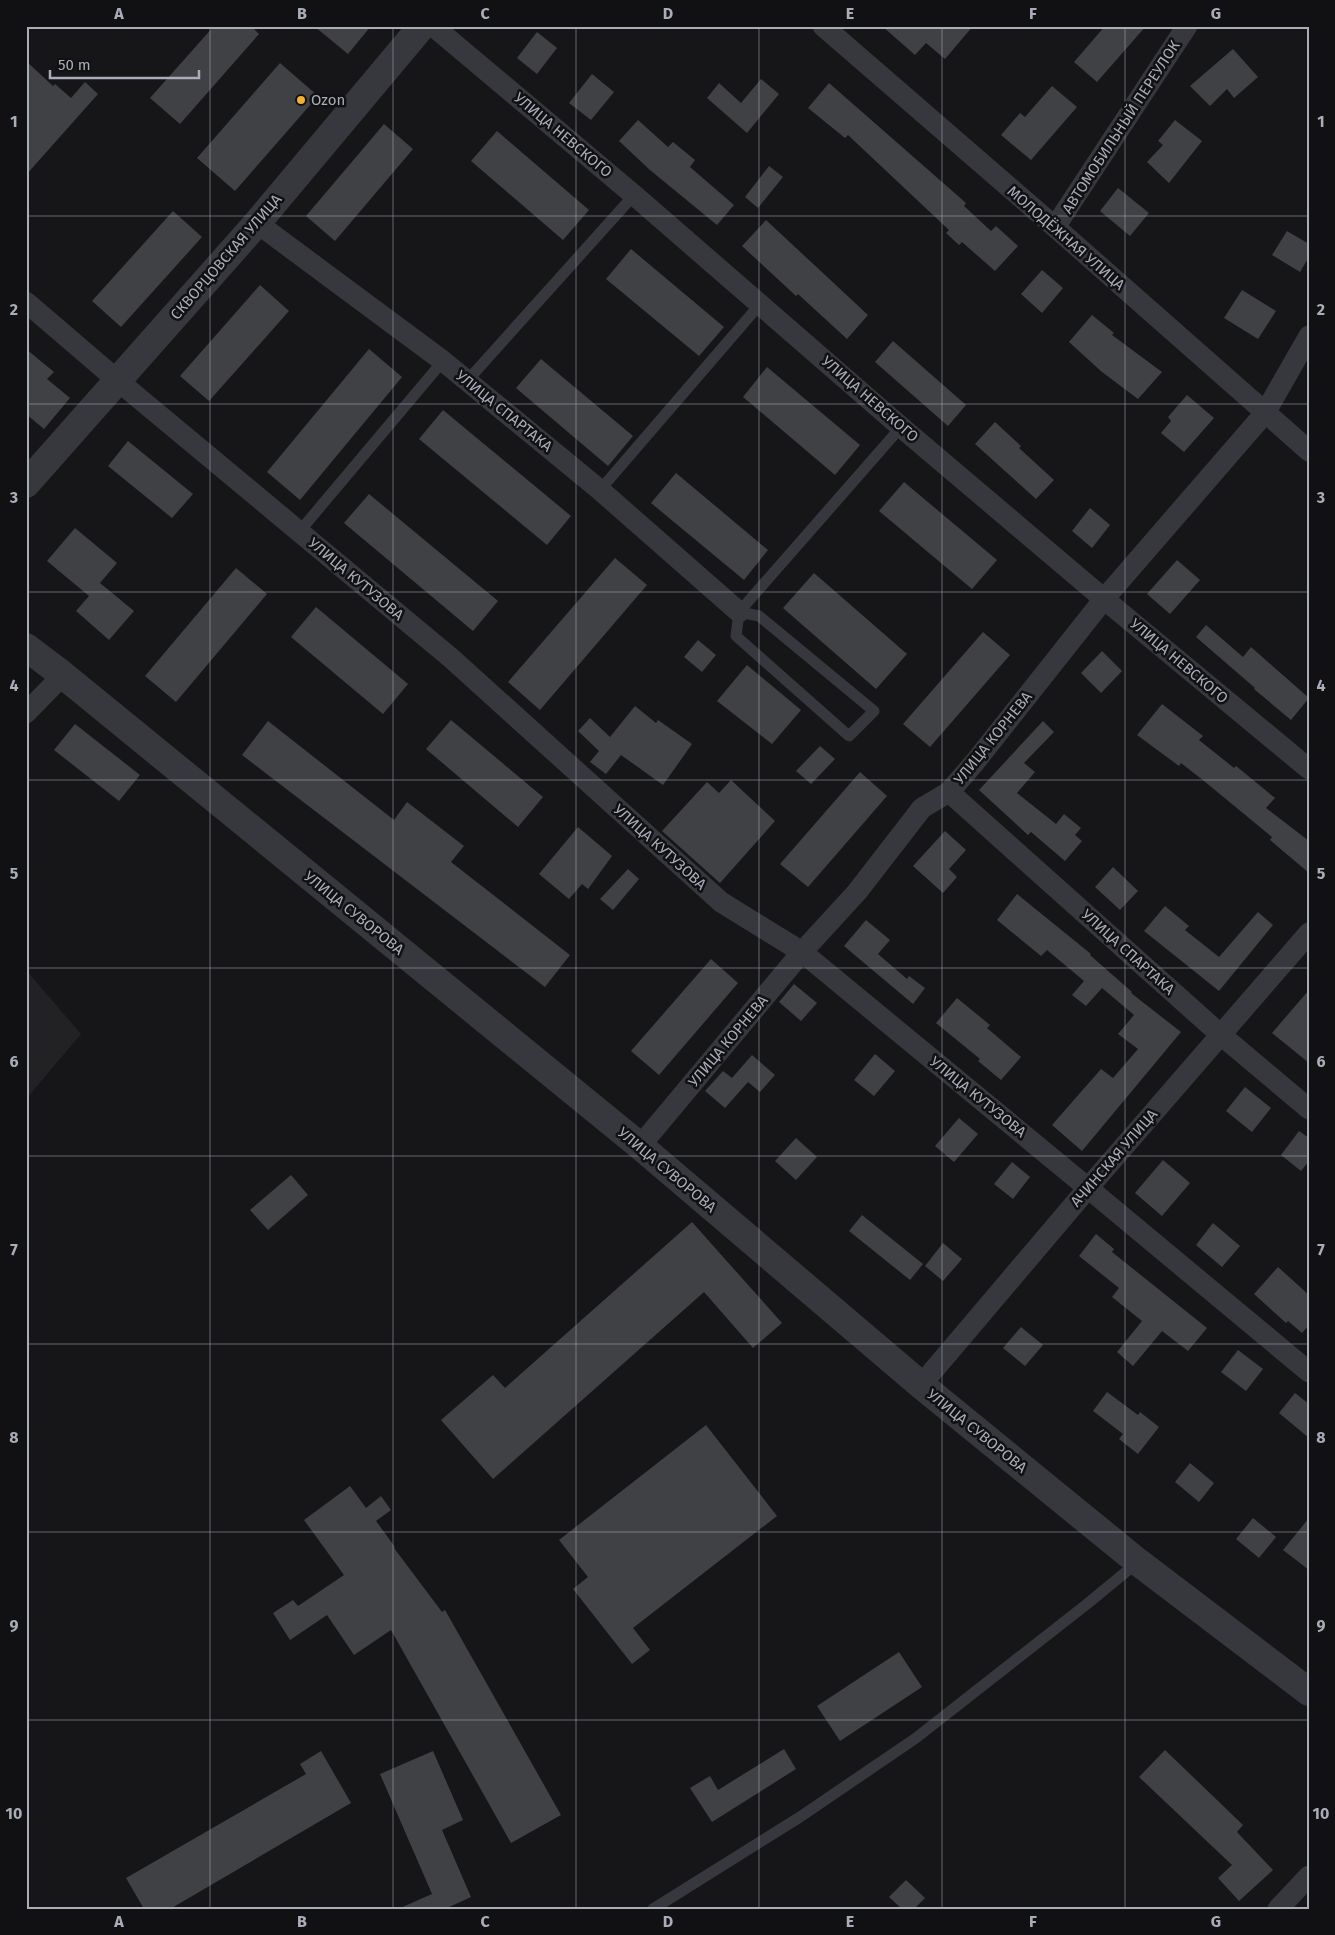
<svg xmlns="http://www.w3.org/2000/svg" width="1335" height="1935" font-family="'Fira Sans',sans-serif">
  <rect width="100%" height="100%" fill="#161618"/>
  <!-- built -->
  <polygon fill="#222225" points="26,970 81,1034 26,1099"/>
  <!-- building -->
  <g fill="#404145">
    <polygon points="214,26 251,26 259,34 180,124 150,98"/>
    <polygon points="314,26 371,26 348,54"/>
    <polygon points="882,26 973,26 945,59 926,43 915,55"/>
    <polygon points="1105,26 1146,26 1097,82 1074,62"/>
    <polygon points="537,32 557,48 537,74 517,58"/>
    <polygon points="1233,49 1258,77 1234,98 1227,89 1210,106 1190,86"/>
    <polygon points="26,61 53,86 55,84 71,98 85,82 98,94 26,175"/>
    <polygon points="280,63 318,96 235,191 197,158"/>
    <polygon points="592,74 614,92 591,120 569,103"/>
    <polygon points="761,79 779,94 747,133 707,98 719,83 741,103"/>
    <polygon points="829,83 966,203 964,206 991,231 996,226 1018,246 995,271 962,242 959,245 946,233 949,230 848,135 845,138 808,108"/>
    <polygon points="1052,86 1077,107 1031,160 1001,135 1020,113 1025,117"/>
    <polygon points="638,120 668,147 673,142 695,160 690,167 734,205 717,225 650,170 619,141"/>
    <polygon points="1175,120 1202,141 1169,183 1147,162 1163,145 1158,141"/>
    <polygon points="384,124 413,149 335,241 306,216"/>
    <polygon points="497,131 589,210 563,240 471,161"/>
    <polygon points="769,166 783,177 758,208 745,197"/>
    <polygon points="1118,188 1149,213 1130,236 1100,211"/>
    <polygon points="173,211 202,237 121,327 92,301"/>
    <polygon points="766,220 868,315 847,339 798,294 796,296 742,246"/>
    <polygon points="1287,231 1309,244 1309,257 1300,272 1272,255"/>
    <polygon points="631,249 724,327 699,356 606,279"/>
    <polygon points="1042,270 1063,288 1042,313 1021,294"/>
    <polygon points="260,285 289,311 209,401 180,376"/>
    <polygon points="1242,290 1276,311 1258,339 1224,318"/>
    <polygon points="1092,315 1114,333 1112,335 1162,372 1138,399 1102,372 1069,342"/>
    <polygon points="893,341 966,405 948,426 875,362"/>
    <polygon points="26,349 54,372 47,379 70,398 44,429 26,414"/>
    <polygon points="369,349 402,377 300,500 267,472"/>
    <polygon points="541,359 633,436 608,466 516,388"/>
    <polygon points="767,367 860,445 835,475 743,397"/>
    <polygon points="1187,395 1214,418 1184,452 1161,433 1171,421 1168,417"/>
    <polygon points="443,410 571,516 547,545 419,439"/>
    <polygon points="995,422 1021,446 1019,448 1054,480 1036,499 975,444"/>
    <polygon points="128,441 193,494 172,518 108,466"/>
    <polygon points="676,473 768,550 744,580 651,503"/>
    <polygon points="904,482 997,560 972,589 879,511"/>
    <polygon points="369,494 498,601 473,631 344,523"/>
    <polygon points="1090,508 1110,525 1092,548 1072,531"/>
    <polygon points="75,528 117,563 100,583 134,611 109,640 76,611 89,596 47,561"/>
    <polygon points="615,558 647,585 540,710 508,682"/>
    <polygon points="1177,560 1200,580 1170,614 1147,594"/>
    <polygon points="236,568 267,594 176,702 145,676"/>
    <polygon points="814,573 907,654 876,689 783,608"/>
    <polygon points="316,607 408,684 383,714 291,637"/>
    <polygon points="1206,625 1243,657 1251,647 1309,698 1291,720 1254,689 1255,688 1196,637"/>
    <polygon points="983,632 1010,655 930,747 903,724"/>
    <polygon points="698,640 716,655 702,672 684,657"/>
    <polygon points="1102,651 1122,671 1101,693 1081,673"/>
    <polygon points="747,665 801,710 772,744 717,701"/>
    <polygon points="1162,704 1203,736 1199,740 1234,768 1236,766 1275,798 1266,808 1309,841 1309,873 1270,840 1272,837 1204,781 1181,763 1179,766 1137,735"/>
    <polygon points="635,706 656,723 658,720 692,744 663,785 621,755 606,774 590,762 599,751 578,731 590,718 610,737"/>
    <polygon points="451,720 543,797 518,827 426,749"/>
    <polygon points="268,721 394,820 407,802 464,846 451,862 570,955 545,987 242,755"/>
    <polygon points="1043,721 1054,732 1024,763 1035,772 1017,793 1056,824 1064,814 1081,828 1075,835 1082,841 1065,861 1031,832 1028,835 979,790"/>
    <polygon points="75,724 140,775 119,801 54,750"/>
    <polygon points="820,746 835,759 811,784 796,771"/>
    <polygon points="860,772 887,796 808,887 780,864"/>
    <polygon points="731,780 775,821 720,883 662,831 707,782 719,793"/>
    <polygon points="578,827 612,856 588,889 582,884 569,899 539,874"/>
    <polygon points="945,831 966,850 949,869 957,877 943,893 913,866"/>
    <polygon points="1113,867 1138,891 1120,910 1095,887"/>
    <polygon points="628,869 639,879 613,910 600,899"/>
    <polygon points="1017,894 1091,954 1090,955 1132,992 1131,993 1181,1032 1082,1151 1052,1125 1101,1069 1113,1078 1138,1049 1118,1034 1134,1015 1102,988 1086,1006 1072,995 1084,981 1047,950 1041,956 997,920"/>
    <polygon points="1165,906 1189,926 1185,930 1219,957 1258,912 1273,925 1219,991 1144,931"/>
    <polygon points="866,920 890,940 878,954 907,979 909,976 925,988 913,1004 844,946"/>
    <polygon points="711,959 738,983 659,1075 631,1051"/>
    <polygon points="794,984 817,1003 801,1021 779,1002"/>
    <polygon points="1309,990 1309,1063 1272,1033"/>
    <polygon points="957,998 990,1025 987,1028 1021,1057 1001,1080 978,1061 980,1059 936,1023"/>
    <polygon points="875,1054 895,1071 874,1096 854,1080"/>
    <polygon points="752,1055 775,1075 760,1092 748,1082 725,1108 705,1091 723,1071 732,1078"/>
    <polygon points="1245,1087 1271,1108 1252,1132 1226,1111"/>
    <polygon points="959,1118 978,1134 954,1162 935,1146"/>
    <polygon points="1299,1131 1309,1138 1309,1161 1301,1171 1281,1155"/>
    <polygon points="796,1138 817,1157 796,1180 775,1161"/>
    <polygon points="1163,1160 1190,1183 1162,1216 1135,1193"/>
    <polygon points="1012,1162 1030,1177 1013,1199 994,1184"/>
    <polygon points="291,1175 308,1195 268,1230 250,1210"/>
    <polygon points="862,1215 923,1264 910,1280 849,1231"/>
    <polygon points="692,1222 782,1323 753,1348 704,1292 493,1479 441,1420 493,1375 505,1388"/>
    <polygon points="1213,1223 1240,1246 1222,1267 1196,1245"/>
    <polygon points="1096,1234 1114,1249 1112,1252 1207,1328 1188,1351 1162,1331 1133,1366 1117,1352 1142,1321 1112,1297 1119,1288 1079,1256"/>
    <polygon points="943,1243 962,1259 943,1281 925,1266"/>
    <polygon points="1278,1267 1309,1295 1309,1325 1302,1333 1288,1321 1286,1323 1254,1294"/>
    <polygon points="1021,1327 1043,1345 1025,1366 1003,1348"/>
    <polygon points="1238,1350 1263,1369 1246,1391 1221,1372"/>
    <polygon points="1107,1392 1138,1415 1140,1412 1159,1427 1138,1454 1119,1439 1123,1434 1093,1411"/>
    <polygon points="1295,1393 1309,1404 1309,1438 1279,1413"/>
    <polygon points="706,1425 777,1516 633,1628 650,1650 632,1664 573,1589 588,1577 559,1540"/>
    <polygon points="1190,1463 1214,1483 1199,1502 1175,1482"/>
    <polygon points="350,1486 366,1508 381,1496 391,1510 376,1521 395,1547 394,1548 442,1612 445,1610 561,1815 511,1843 391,1630 354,1655 327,1615 290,1640 273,1613 293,1600 298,1606 344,1575 304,1520"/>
    <polygon points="1253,1518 1276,1537 1259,1558 1236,1539"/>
    <polygon points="1309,1518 1309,1570 1283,1550"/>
    <polygon points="899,1652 922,1687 840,1741 817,1706"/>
    <polygon points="784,1749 796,1769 712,1822 690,1788 710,1776 718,1790"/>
    <polygon points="1165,1750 1243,1825 1237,1832 1273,1870 1239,1901 1218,1878 1232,1865 1139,1777"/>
    <polygon points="321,1751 351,1803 170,1909 144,1909 126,1878 306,1774 300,1764"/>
    <polygon points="433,1751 463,1820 442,1830 471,1897 445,1909 398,1909 432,1894 380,1774"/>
    <polygon points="906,1880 925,1898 914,1909 902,1909 889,1897"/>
  </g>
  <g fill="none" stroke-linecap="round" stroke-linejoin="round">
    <!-- service -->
    <g stroke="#37383d" stroke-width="11">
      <polyline points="467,381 634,195"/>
      <polyline points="600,490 761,303"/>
      <polyline points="299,532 443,361"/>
      <polyline points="739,612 759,616 874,711 849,736 736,636 739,612 901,427"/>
      <polyline points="653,1909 800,1817 916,1738 1087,1604 1138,1562"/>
    </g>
    <!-- minor -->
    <g stroke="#37383d" stroke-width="21">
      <polyline points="433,26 634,195 901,427 1104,599 1309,769"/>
      <polyline points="823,26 1055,227 1309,451"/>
      <polyline points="257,223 443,361 600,490 739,612"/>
      <polyline points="1055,227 1187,26"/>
      <polyline points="26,302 117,380 451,658 721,902 802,952 1088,1188 1309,1372"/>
      <polyline points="26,713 63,675"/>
      <polyline points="949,792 1221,1035 1309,1109"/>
      <polyline points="640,1146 802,952 857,892 922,808 949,792 975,762 1104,599 1265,413 1309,336"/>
      <polyline points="921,1385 1088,1188 1309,933"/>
      <polyline points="1278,1909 1309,1876"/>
    </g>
    <!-- tertiary -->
    <g stroke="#37383d" stroke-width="28">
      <polyline points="26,484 257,223 422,26"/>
      <polyline points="26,647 63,675 640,1146 921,1385 1138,1562 1309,1692"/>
    </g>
  </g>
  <!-- grid -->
  <path fill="none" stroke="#a8adb8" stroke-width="1" stroke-opacity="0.55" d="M210 26V1909M393 26V1909M576 26V1909M759 26V1909M942 26V1909M1125 26V1909M26 216H1309M26 404H1309M26 592H1309M26 780H1309M26 968H1309M26 1156H1309M26 1344H1309M26 1532H1309M26 1720H1309"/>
  <!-- markers -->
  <circle fill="#f2b134" stroke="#111113" stroke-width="2" cx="301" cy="100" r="5"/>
  <g text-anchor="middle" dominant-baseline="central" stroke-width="5" stroke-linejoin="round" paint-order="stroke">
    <!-- poi labels -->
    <g font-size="15" fill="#a8adb8" stroke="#111113" text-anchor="start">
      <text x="311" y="100">Ozon</text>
    </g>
    <!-- street labels -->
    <g font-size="15" fill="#a8adb8" stroke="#111113">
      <text transform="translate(1121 127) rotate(-57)">АВТОМОБИЛЬНЫЙ ПЕРЕУЛОК</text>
      <text transform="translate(563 135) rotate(40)">УЛИЦА НЕВСКОГО</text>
      <text transform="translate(1066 238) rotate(41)">МОЛОДЁЖНАЯ УЛИЦА</text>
      <text transform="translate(226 257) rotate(-49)">СКВОРЦОВСКАЯ УЛИЦА</text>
      <text transform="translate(870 399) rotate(41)">УЛИЦА НЕВСКОГО</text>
      <text transform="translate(504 411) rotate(39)">УЛИЦА СПАРТАКА</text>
      <text transform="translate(356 579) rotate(40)">УЛИЦА КУТУЗОВА</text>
      <text transform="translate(1179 661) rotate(40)">УЛИЦА НЕВСКОГО</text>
      <text transform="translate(993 738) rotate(-51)">УЛИЦА КОРНЕВА</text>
      <text transform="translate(660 847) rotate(42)">УЛИЦА КУТУЗОВА</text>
      <text transform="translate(354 913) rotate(39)">УЛИЦА СУВОРОВА</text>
      <text transform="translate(1128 952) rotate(42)">УЛИЦА СПАРТАКА</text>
      <text transform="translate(728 1041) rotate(-50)">УЛИЦА КОРНЕВА</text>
      <text transform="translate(978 1097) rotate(39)">УЛИЦА КУТУЗОВА</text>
      <text transform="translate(1114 1158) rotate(-49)">АЧИНСКАЯ УЛИЦА</text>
      <text transform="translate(667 1170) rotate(40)">УЛИЦА СУВОРОВА</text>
      <text transform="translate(977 1431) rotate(39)">УЛИЦА СУВОРОВА</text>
    </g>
  </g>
  <!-- border -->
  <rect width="1335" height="1935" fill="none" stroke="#111113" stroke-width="55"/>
  <!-- scale -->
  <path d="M50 70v8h149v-8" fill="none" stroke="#a8adb8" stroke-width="2.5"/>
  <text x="58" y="70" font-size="15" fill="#a8adb8" stroke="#111113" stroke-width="4" paint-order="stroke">50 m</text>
  <rect x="28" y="28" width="1280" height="1880" fill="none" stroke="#a8adb8" stroke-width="2"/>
  <g font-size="16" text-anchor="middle" font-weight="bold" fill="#a8adb8">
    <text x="119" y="19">A</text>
    <text x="302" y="19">B</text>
    <text x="485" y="19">C</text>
    <text x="668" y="19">D</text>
    <text x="850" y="19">E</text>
    <text x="1033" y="19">F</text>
    <text x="1216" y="19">G</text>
    <text x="14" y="127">1</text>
    <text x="1321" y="127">1</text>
    <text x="14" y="315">2</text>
    <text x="1321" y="315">2</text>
    <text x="14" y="503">3</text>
    <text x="1321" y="503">3</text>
    <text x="14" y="691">4</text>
    <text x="1321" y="691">4</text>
    <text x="14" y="879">5</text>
    <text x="1321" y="879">5</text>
    <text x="14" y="1067">6</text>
    <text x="1321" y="1067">6</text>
    <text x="14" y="1255">7</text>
    <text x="1321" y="1255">7</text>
    <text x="14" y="1443">8</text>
    <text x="1321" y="1443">8</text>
    <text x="14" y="1631">9</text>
    <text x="1321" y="1631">9</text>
    <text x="14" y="1819">10</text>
    <text x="1321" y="1819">10</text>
    <text x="119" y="1927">A</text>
    <text x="302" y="1927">B</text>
    <text x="485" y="1927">C</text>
    <text x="668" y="1927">D</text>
    <text x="850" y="1927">E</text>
    <text x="1033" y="1927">F</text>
    <text x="1216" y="1927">G</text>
  </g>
</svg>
